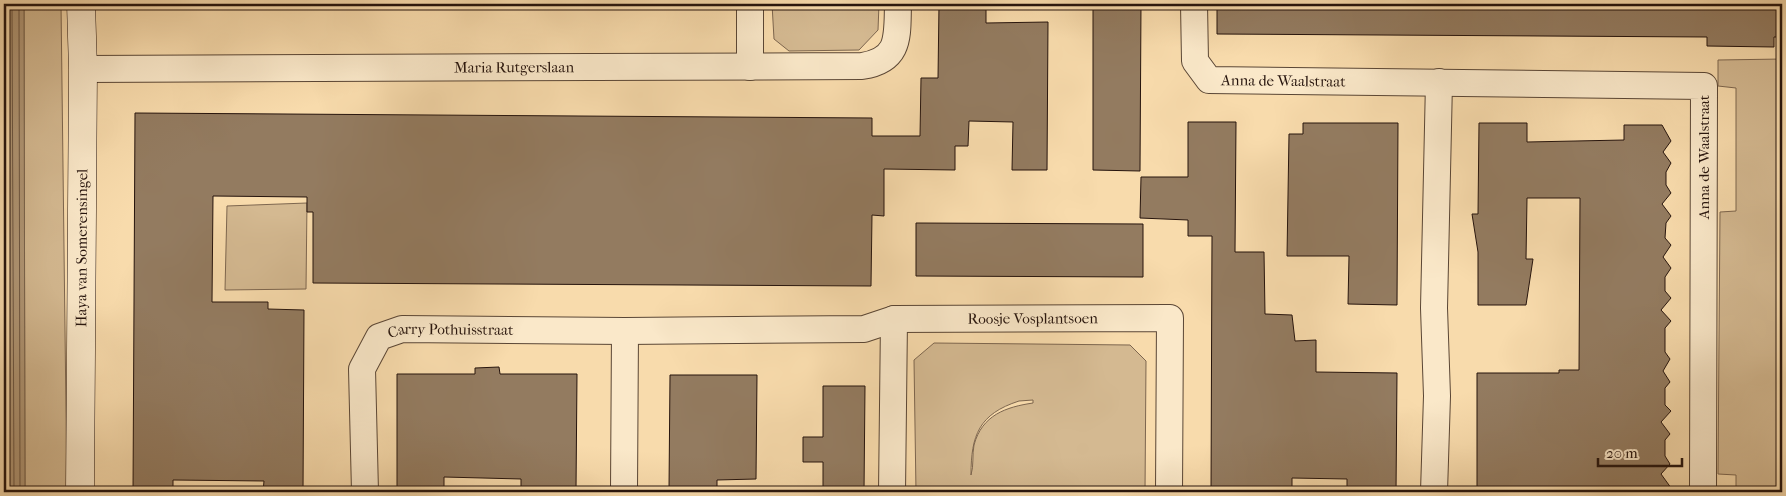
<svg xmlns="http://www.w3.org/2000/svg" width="1786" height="496" font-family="'IM FELL French Canon',serif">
  <rect width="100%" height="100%" fill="#f8dbac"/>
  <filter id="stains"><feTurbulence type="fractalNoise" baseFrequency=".004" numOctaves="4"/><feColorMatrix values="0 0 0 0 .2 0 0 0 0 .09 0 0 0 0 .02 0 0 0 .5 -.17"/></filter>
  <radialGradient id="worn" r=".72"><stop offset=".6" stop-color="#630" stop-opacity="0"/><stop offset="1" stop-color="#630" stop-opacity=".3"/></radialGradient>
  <!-- green -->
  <g fill="#d4b991" stroke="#7d664f" fill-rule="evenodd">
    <polygon points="24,4 61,4 67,492 25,492"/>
    <polygon points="772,4 879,4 878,30 859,50 789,51 774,39"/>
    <polygon points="1782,59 1782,492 1736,492 1736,475 1718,474 1720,212 1736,211 1736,88 1718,86 1718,60"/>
    <polygon points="307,203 306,289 225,290 227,206"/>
    <path d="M934 343 1130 345 1146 361 1145 492H916L914 360ZM1019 401 1033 400V403C1006 407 982 415 974 445 972 454 974 466 971 475 971 435 979 414 1019 401Z"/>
  </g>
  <!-- water -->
  <polygon fill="#b19776" stroke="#79634c" points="4,4 24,4 25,492 4,492"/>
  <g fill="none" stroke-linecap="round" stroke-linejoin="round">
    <!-- shore -->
    <g stroke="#6c5642" stroke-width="1">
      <polyline points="5,4 6,492"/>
      <polyline points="12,4 14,492"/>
      <polyline points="19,4 20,492"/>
    </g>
  </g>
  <!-- building -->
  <g fill="#937b60" stroke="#26140d">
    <polygon points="939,4 986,4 986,23 1048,22 1047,170 1012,170 1013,122 969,121 968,146 955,146 955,170 884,169 884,216 872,215 871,286 313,283 313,212 307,212 307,197 213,196 212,302 268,302 268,309 304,310 303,492 263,492 264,481 173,480 173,492 133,492 135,113 872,118 872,136 920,136 921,78 938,78"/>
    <polygon points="1093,4 1141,4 1140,171 1093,170"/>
    <polygon points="1217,4 1782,4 1782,37 1774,37 1774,47 1707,46 1707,37 1217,34"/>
    <polygon points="1188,122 1236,122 1235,252 1264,252 1265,314 1292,315 1295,341 1316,340 1316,372 1397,373 1396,492 1347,492 1347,479 1292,478 1292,489 1264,489 1264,492 1211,492 1212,236 1188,236 1188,220 1140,218 1141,177 1188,177"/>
    <polygon points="1303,123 1398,123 1397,305 1348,304 1349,256 1287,256 1289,134 1303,134"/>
    <polygon points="1479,123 1527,123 1527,142 1624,140 1624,125 1662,125 1671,141 1663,152 1671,163 1666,172 1666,185 1671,193 1662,204 1671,216 1666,223 1665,238 1671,245 1663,257 1671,268 1665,277 1665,291 1671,298 1661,310 1671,321 1665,328 1665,352 1670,359 1663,371 1670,382 1665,388 1665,405 1671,411 1661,422 1670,434 1665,440 1665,456 1670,464 1661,474 1674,492 1477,492 1477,373 1559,373 1559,370 1579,370 1580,198 1527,198 1526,259 1533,259 1526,305 1478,305 1478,252 1472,214 1478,214"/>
    <polygon points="916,223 1143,224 1143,277 916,276"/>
    <polygon points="499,367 500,374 577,374 576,489 566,489 566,492 521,492 521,479 444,477 444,487 434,487 434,492 397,492 397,374 475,374 475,368"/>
    <polygon points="670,375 757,375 756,479 717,480 717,492 679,492 679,490 669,489"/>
    <polygon points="823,386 865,386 864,492 823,492 823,462 803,462 803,437 823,437"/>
  </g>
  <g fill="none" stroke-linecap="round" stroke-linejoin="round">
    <!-- street casing -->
    <g stroke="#5a4635" stroke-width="28">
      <g id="street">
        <path id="s1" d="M1194 4 1195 61 1209 80 1704 86 1703 492"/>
        <polyline points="750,67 750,4"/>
        <path id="s2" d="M83 69 862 66C901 60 897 36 898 4"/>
        <polyline points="624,490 625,331"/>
        <path id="s3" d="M365 492 362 369 379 337 402 329 625 331 864 329 894 319 1170 318 1169 492"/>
        <polyline points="892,492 894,319"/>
        <polyline points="1434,492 1437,396 1434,308 1439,82"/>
      </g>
    </g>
    <!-- secondary casing -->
    <g stroke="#26140d" stroke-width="29">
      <g id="secondary">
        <path id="s4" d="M80 492 83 69 81 4"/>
      </g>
    </g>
    <!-- street -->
    <use href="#street" stroke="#fae8c9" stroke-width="26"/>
    <!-- secondary -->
    <use href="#secondary" stroke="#fae8c9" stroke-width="28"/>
  </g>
  <g text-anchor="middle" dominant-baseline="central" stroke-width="5" stroke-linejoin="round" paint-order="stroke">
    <!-- street labels -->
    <g font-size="15" fill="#26140d" stroke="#fae8c9">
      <text stroke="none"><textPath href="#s2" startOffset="431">Maria Rutgerslaan</textPath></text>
      <text stroke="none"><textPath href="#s1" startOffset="155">Anna de Waalstraat</textPath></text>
      <text transform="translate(1704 157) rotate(-90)">Anna de Waalstraat</text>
      <text stroke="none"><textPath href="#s4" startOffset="244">Haya van Somerensingel</textPath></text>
      <text stroke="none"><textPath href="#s3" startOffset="816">Roosje Vosplantsoen</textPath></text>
      <text stroke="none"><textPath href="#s3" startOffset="232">Carry Pothuisstraat</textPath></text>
    </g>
  </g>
  <!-- margin -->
  <rect width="1786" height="496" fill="none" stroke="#f8dbac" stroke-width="20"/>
  <rect x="5" y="5" width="1776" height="486" fill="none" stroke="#26140d" stroke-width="2.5"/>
  <rect x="10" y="10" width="1766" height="476" fill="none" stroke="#26140d"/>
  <!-- scale -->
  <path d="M1598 458v8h84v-8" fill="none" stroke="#26140d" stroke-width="2.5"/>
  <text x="1606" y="458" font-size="15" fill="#26140d" stroke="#fae8c9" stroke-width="4" paint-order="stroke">20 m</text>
  <rect width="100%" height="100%" filter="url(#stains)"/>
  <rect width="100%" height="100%" fill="url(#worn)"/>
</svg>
